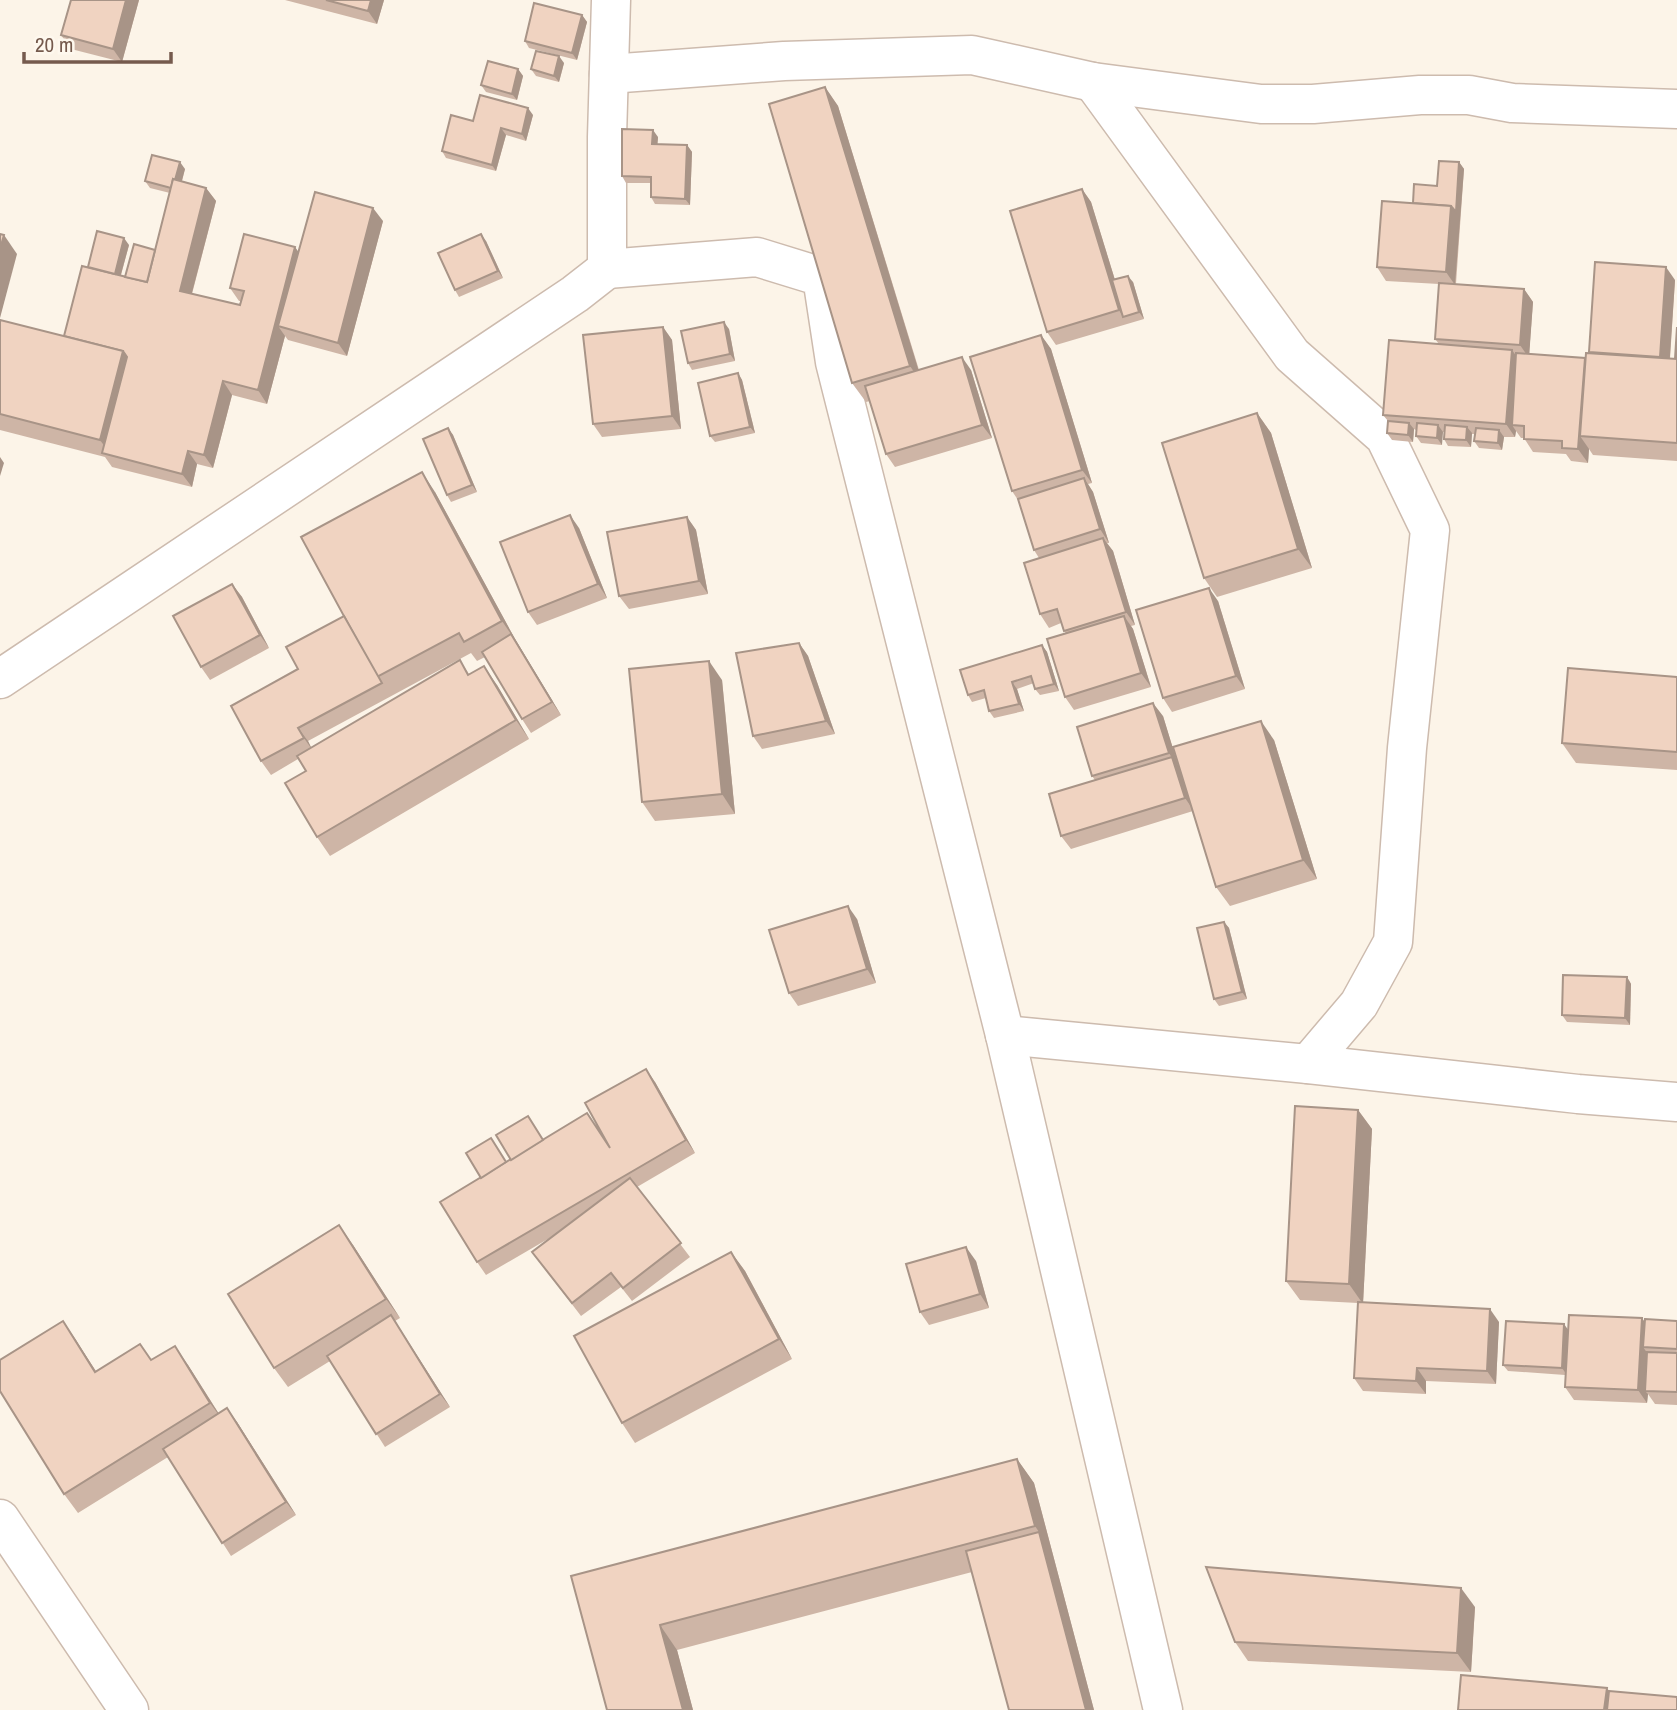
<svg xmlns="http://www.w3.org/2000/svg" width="1677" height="1710" font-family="'Archivo Narrow',sans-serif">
  <rect width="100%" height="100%" fill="#fcf4e8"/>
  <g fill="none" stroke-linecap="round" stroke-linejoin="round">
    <!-- minor casing -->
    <g stroke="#cdbbae" stroke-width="41">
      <g id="minor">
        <polyline points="611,0 607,137 607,269 757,257 822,277 835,362 1005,1035 1163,1710"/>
        <polyline points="609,74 784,61 972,55 1093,82 1261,104 1313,104 1420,95 1469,95 1512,103 1677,109"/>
        <polyline points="1093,82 1292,355 1385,437 1430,530 1407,748 1393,942 1359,1004 1308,1064"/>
        <polyline points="0,679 575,294 607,269"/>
        <polyline points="1005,1035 1308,1064 1578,1094 1677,1102"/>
        <polyline points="0,1519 129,1710"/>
      </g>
    </g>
    <!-- minor -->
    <use href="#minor" stroke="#fff" stroke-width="38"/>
  </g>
  <!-- wall -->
  <g fill="#ceb5a6">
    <polygon points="139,0 122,62 71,49 61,35"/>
    <polygon points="285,0 384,0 377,24"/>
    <polygon points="582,15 587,22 577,60 529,48 525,41"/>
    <polygon points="564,63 559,82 536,76 531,69"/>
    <polygon points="518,69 523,76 517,100 486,92 481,85"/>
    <polygon points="825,87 838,106 919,370 971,370 992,438 895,467 886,454 870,401 866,402 852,383"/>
    <polygon points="533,115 526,141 506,135 496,171 446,158 442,151 473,121"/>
    <polygon points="658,137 657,145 687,145 692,152 690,205 655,204 651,197 651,183 626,183 622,176"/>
    <polygon points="1459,162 1464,169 1456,284 1524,289 1533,302 1529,354 1585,358 1675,280 1670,359 1675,359 1677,327 1677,461 1593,455 1589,449 1588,463 1571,461 1566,454 1533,452 1524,438 1521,438 1516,431 1515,437 1504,437 1502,450 1479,448 1474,441 1475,434 1472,434 1471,447 1448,446 1444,439 1444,432 1442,432 1442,445 1421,443 1416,436 1416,430 1414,429 1413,442 1392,440 1387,433 1388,421 1383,415 1439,344 1435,339 1439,284 1386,281 1377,267 1413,203 1437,186"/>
    <polygon points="185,169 182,181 206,188 216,201 192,294 240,305 241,301 239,301 230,288 295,247 298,252 383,221 347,356 288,340 285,336 267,404 232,395 213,468 197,464 192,487 112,467 105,457 0,430 0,320 64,336 88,267 129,245 121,275 125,277 155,250 170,193 150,188 145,181"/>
    <polygon points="1082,189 1091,202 1115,280 1133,282 1144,319 1056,345 1047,332"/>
    <polygon points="486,241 503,278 459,297 455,290"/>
    <polygon points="663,327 672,340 681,429 602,437 593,424"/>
    <polygon points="729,329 735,361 692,370 688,363"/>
    <polygon points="1041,335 1051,349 1092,483 1088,484 1093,492 1109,543 1107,543 1113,551 1135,625 1131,626 1133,629 1151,687 1074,710 1065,697 1066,634 1061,623 1049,628 1040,614 1039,558 1034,550 1018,500 1012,491"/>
    <polygon points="738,373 742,380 755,433 715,442 710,436"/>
    <polygon points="1257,413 1271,433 1312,568 1217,597 1204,578"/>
    <polygon points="448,428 453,435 477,492 451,502 447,495"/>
    <polygon points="435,492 515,639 561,715 531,733 522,719 485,657 477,661 471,653 308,741 311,748 460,660 469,674 497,685 529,739 330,856 317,837 306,771 298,759 271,775 261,761 298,669 344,616"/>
    <polygon points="687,517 696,530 708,594 629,609 619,596"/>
    <polygon points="579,528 607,598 537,625 528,612"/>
    <polygon points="232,584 242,597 269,648 210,680 201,667"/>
    <polygon points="1218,601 1245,689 1172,712 1163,698"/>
    <polygon points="799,643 808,656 835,734 762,749 753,736"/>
    <polygon points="1042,645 1047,652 1059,691 1040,695 1035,689 1034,683 1017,689 1024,711 994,718 989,711 986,698 972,702 968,695"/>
    <polygon points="1677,677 1677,770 1576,763 1562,743"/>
    <polygon points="722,680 735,814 655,821 642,802"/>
    <polygon points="1163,716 1178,765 1180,768 1274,740 1317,879 1230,906 1216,887 1193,811 1071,849 1061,836 1095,780 1092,776"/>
    <polygon points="857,919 876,983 798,1006 789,993"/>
    <polygon points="1224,922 1229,928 1247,999 1219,1006 1214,999"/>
    <polygon points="1627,977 1631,984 1630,1025 1567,1022 1562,1015"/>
    <polygon points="655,1082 695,1153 637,1187 690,1257 632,1301 621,1287 581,1316 532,1252 553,1236 486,1275 477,1262 481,1178 544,1140 606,1142"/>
    <polygon points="1358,1110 1372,1129 1363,1303 1499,1322 1496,1384 1426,1381 1426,1394 1363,1391 1354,1378 1358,1303 1300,1300 1286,1281"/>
    <polygon points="353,1245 400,1318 395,1321 450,1407 385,1447 330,1361 288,1387 274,1368"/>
    <polygon points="731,1252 745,1271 792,1359 635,1443 622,1423"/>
    <polygon points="976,1261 989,1308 929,1325 920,1312"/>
    <polygon points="63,1321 96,1371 140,1344 151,1360 188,1365 219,1414 237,1422 296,1515 231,1556 168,1457 78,1513 64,1494"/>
    <polygon points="1645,1321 1677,1321 1677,1405 1655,1404 1648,1394 1647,1403 1574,1400 1565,1387 1565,1375 1508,1371 1503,1365 1568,1329"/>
    <polygon points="1017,1459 1034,1483 1094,1710 1009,1710 972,1572 677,1650 693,1710 607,1710 571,1576"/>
    <polygon points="1475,1607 1471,1672 1248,1661 1235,1642"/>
  </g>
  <!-- shaded-wall -->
  <g fill="#a89487">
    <polygon points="126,0 139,0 122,62 113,49"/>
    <polygon points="371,0 384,0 377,24 368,11"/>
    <polygon points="582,15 587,22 577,60 572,53"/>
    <polygon points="559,56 564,63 559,82 554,76"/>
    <polygon points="518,69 523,76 517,100 512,94"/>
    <polygon points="825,87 838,106 923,385 910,366"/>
    <polygon points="528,108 533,115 526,141 522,134"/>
    <polygon points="501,128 506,135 496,171 492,165"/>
    <polygon points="653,130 658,137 657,151 652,144"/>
    <polygon points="687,145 692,152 690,205 685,199"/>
    <polygon points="180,162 185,169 178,195 173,188"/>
    <polygon points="1459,162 1464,169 1455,285 1446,272 1451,206"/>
    <polygon points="206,188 216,201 189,304 180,291"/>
    <polygon points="1082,189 1091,202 1126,316 1123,317 1119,310"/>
    <polygon points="373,208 383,221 347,356 338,343"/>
    <polygon points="481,234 486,241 503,278 498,271"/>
    <polygon points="4,235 17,254 0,318 0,249"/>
    <polygon points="124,238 129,245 118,285 113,279"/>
    <polygon points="295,247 304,260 278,326 285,336 267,404 258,390"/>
    <polygon points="1666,267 1675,280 1669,370 1660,357"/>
    <polygon points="1128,276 1133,282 1144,319 1139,312"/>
    <polygon points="1524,289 1533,302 1529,358 1520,345"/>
    <polygon points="724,322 729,329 735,361 730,354"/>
    <polygon points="663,327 672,340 681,429 672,416"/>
    <polygon points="1041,335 1051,349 1092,483 1082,470"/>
    <polygon points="1512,350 1521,363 1512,425 1516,431 1515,437 1506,424"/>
    <polygon points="123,351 137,370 111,455 100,440"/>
    <polygon points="962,357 971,370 992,438 982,425"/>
    <polygon points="738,373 742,380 755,433 750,427"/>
    <polygon points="223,381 232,395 213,468 204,455"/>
    <polygon points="1257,413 1271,433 1312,568 1298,549"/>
    <polygon points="1409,423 1414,429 1413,442 1408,435"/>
    <polygon points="1438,425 1443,432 1442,445 1437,438"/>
    <polygon points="1467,427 1472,433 1471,447 1466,440"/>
    <polygon points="448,428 453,435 477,492 472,485"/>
    <polygon points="1499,430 1504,437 1502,450 1498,443"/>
    <polygon points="1580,436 1589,449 1588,463 1578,449"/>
    <polygon points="188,451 197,464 192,487 182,474"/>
    <polygon points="0,457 4,463 0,476"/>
    <polygon points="422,472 435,492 515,639 561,715 552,702 513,637 502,621"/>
    <polygon points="1084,478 1093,492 1109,543 1100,529"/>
    <polygon points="570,515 579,528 607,598 598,584"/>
    <polygon points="687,517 696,530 708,594 699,581"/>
    <polygon points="1103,538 1113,551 1135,625 1126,612"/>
    <polygon points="232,584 242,597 269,648 260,635"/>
    <polygon points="1209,588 1218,601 1245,689 1236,676"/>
    <polygon points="1124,616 1133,629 1151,687 1141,673"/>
    <polygon points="799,643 808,656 835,734 826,721"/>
    <polygon points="1042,645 1047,652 1059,691 1054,684"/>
    <polygon points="709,661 722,680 735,814 722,794"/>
    <polygon points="484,666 497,685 529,739 516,720"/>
    <polygon points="1012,682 1017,689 1024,711 1019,704"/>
    <polygon points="1153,703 1163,716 1178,765 1181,770 1194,811 1185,798 1172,758 1169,753"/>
    <polygon points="1261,721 1274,740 1317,879 1303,860"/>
    <polygon points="298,728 308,741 313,751 304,738"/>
    <polygon points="848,906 857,919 876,983 867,969"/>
    <polygon points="1224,922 1229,928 1247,999 1242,992"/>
    <polygon points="1627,977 1631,984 1630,1025 1625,1018"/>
    <polygon points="646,1069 655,1082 695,1153 686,1140"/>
    <polygon points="1358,1110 1372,1129 1363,1304 1349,1284"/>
    <polygon points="339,1225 353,1245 400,1318 386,1299"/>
    <polygon points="966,1247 976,1261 989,1308 980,1294"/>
    <polygon points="731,1252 745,1271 792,1359 779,1339"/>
    <polygon points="1490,1309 1499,1322 1496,1384 1487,1371"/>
    <polygon points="391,1315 400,1329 450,1407 440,1394"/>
    <polygon points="1642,1318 1651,1331 1643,1347 1650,1357 1645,1391 1648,1394 1647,1403 1638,1390"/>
    <polygon points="63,1321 76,1340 108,1391 95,1372"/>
    <polygon points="1564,1324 1569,1331 1567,1375 1562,1368"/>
    <polygon points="175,1346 188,1365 224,1422 210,1403"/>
    <polygon points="1417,1368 1426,1381 1426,1394 1416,1381"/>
    <polygon points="227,1408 237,1422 296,1515 286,1502"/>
    <polygon points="1017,1459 1034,1483 1094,1710 1086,1710 1039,1532 1035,1526"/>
    <polygon points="1461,1588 1475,1607 1471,1672 1457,1653"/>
    <polygon points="660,1625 677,1650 693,1710 683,1710"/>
    <polygon points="1607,1688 1620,1707 1620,1710 1604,1710"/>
  </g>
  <!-- building -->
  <g fill="#f0d3c1" stroke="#a89487" stroke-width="2">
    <polygon points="71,0 126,0 113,49 61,35"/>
    <polygon points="326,0 371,0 368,11"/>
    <polygon points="534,3 582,15 572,53 525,41"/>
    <polygon points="536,51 559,56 554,76 531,69"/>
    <polygon points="488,61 518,69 512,94 481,85"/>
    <polygon points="825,87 910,366 852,383 769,104"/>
    <polygon points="480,95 528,108 522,134 501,128 492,165 442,151 451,115 473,121"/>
    <polygon points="622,129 653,130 652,144 687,145 685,199 651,197 651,177 622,176"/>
    <polygon points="152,155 180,162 175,180 173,179 171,188 145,181"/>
    <polygon points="1439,161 1459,162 1456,212 1451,206 1413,203 1414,184 1437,186"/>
    <polygon points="173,179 206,188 180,291 240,305 244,291 230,288 244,234 295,247 258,390 223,381 204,455 188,451 182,474 102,453 127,357 123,351 64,336 82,266 147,282"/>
    <polygon points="1082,189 1119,310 1047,332 1010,211"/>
    <polygon points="315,192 373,208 338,343 278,326"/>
    <polygon points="1382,201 1451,206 1446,272 1377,267"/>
    <polygon points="97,231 124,238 115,274 88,267"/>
    <polygon points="0,234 4,235 0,249"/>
    <polygon points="481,234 498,271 455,290 438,253"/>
    <polygon points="134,244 155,250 147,282 125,277"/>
    <polygon points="1595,262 1666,267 1660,357 1589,352"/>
    <polygon points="1128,276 1139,312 1123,317 1112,280"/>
    <polygon points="1439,283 1524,289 1520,345 1435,339"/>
    <polygon points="0,320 123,351 100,440 0,414"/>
    <polygon points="724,322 730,354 688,363 681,331"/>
    <polygon points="663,327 672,416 593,424 583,335"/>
    <polygon points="1677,327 1677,359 1675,359"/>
    <polygon points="1041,335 1082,470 1012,491 970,357"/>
    <polygon points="1389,340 1512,350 1506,424 1383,415"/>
    <polygon points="1516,353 1585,358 1578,449 1562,448 1562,441 1524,439 1524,426 1512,425"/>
    <polygon points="1586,353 1677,359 1677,443 1580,436"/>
    <polygon points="962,357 982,425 886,454 865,386"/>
    <polygon points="738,373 750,427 710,436 698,383"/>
    <polygon points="1257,413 1298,549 1204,578 1162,443"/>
    <polygon points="1388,421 1409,423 1408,435 1387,433"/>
    <polygon points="1417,423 1438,425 1437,438 1416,436"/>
    <polygon points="1445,425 1467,427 1466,440 1444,439"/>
    <polygon points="448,428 472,485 447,495 423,439"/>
    <polygon points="1476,428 1499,430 1498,443 1474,441"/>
    <polygon points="422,472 502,621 464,642 459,633 377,677 301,537"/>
    <polygon points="1084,478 1100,529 1034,550 1018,499"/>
    <polygon points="570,515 598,584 528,612 500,542"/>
    <polygon points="687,517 699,581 619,596 607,532"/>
    <polygon points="1103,538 1126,612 1064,631 1057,609 1040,614 1024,563"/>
    <polygon points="232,584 260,635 201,667 173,616"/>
    <polygon points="1209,588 1236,676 1163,698 1136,610"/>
    <polygon points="344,616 382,683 298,728 304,738 261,761 231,706 298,669 286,647"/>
    <polygon points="1124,616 1141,673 1065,697 1047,639"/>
    <polygon points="511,634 552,702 522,719 482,652"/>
    <polygon points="799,643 826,721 753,736 736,653"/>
    <polygon points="1042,645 1054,684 1035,689 1031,676 1012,682 1019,704 989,711 984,690 968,695 960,670"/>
    <polygon points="460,660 468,675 484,666 516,720 317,837 285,783 306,771 297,756"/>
    <polygon points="709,661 722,794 642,802 629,669"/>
    <polygon points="1568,668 1677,677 1677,752 1562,743"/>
    <polygon points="1153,703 1169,753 1092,776 1077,727"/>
    <polygon points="1261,721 1303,860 1216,887 1173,747"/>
    <polygon points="1172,757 1185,798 1061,836 1049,794"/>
    <polygon points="848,906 867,969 789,993 769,930"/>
    <polygon points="1224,922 1242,992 1214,999 1197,928"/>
    <polygon points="1563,975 1627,977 1625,1018 1562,1015"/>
    <polygon points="646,1069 686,1140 477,1262 440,1202 587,1113 610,1148 585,1103"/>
    <polygon points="1295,1106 1358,1110 1349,1284 1286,1281"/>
    <polygon points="528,1116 543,1140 511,1160 496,1135"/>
    <polygon points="491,1138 506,1162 481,1178 466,1153"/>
    <polygon points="630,1178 681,1243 623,1288 611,1273 572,1303 532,1252"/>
    <polygon points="339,1225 386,1299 274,1368 228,1294"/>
    <polygon points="966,1247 980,1294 920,1312 906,1264"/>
    <polygon points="731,1252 779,1339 622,1423 574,1336"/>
    <polygon points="1358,1302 1490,1309 1487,1371 1417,1368 1416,1381 1354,1378"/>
    <polygon points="391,1315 440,1394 376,1434 327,1356"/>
    <polygon points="1569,1315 1642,1318 1638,1390 1565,1387"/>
    <polygon points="1645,1319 1677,1321 1677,1349 1643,1347"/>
    <polygon points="63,1321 95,1372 140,1344 151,1360 175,1346 210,1403 64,1494 0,1391 0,1360"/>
    <polygon points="1506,1321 1564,1324 1562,1368 1503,1365"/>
    <polygon points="1647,1352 1677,1353 1677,1392 1645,1391"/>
    <polygon points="227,1408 286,1502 222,1543 163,1449"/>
    <polygon points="1017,1459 1035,1526 660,1625 683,1710 607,1710 571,1576"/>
    <polygon points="1039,1532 1086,1710 1009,1710 966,1551"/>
    <polygon points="1206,1567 1461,1588 1457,1653 1235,1642"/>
    <polygon points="1461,1675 1607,1688 1604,1710 1458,1710"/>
    <polygon points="1609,1691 1677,1697 1677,1710 1607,1710"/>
  </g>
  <!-- scale -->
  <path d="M24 52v10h147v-10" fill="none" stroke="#755a4d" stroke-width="3.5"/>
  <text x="35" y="52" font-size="21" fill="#755a4d" stroke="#fef8ee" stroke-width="5" paint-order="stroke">20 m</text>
</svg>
